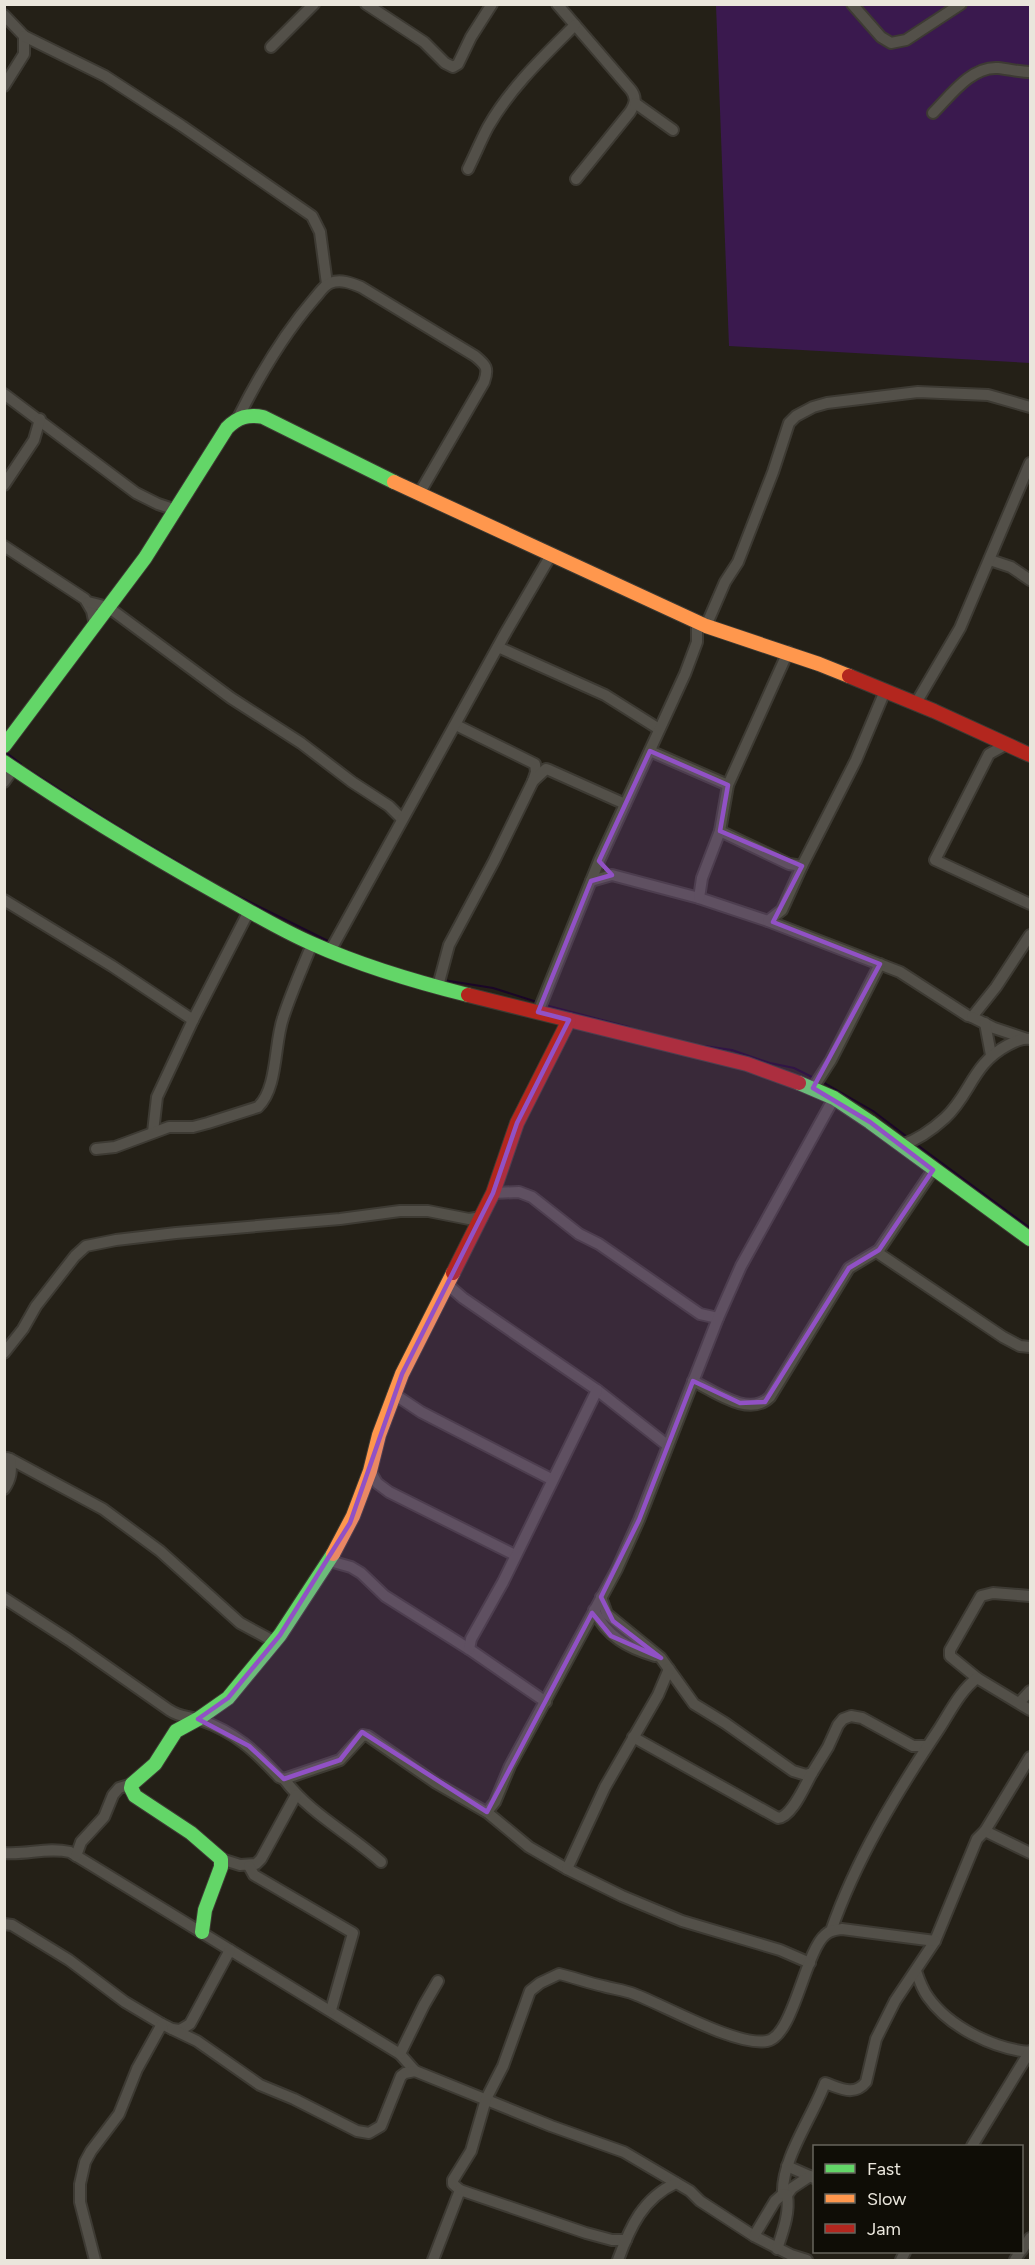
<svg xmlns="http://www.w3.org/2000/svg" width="1035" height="2265" font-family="Figtree,sans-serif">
  <rect width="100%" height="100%" fill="#242017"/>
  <!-- green -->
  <polygon fill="#3a194e" points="716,5 1030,5 1030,363 729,346"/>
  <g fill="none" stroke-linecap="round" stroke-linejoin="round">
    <!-- stream -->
    <g stroke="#1a0627" stroke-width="2">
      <polyline points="4,751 21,764"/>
      <polyline points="26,768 117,826 210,881"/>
      <polyline points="228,891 330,942"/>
      <polyline points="443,980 493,988 537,1002"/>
      <polyline points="545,1005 629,1027"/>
      <polyline points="705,1046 732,1050 770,1063 794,1068 814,1078"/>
      <polyline points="821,1081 873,1111 910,1139"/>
      <polyline points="916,1144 1030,1228"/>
    </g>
    <!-- street casing -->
    <g stroke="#3d3a33" stroke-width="14">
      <g id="street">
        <polyline points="366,4 424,42 445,63 453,67 458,64 471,37 492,4"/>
        <path d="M557 4 631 90C637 98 635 104 630 112L576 179"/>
        <polyline points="852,4 881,37 891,43 906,40 961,4"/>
        <polyline points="4,15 24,36 24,54 4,86"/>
        <polyline points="24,36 105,76 182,126 312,216 320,232 327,284"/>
        <polyline points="271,47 314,4"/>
        <polyline points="635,103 673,130"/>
        <path d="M933 113C950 96 971 66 998 68 1009 69 1019 72 1030 72"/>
        <path d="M468 169C475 155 481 140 488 127 510 88 544 56 575 25"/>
        <polyline points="4,394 136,493 158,504 176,510"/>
        <path d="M238 418C259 376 283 335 314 299 319 294 323 286 330 283 341 279 351 283 361 287L475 356C486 365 489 368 484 382L419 494"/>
        <polyline points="4,485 34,440 40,419"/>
        <polyline points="4,546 85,599 92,611 95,625"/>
        <polyline points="990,560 1011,567 1030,580"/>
        <polyline points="88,602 108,607 231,698 301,743 352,782 389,806 402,819"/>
        <polyline points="706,626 725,582 738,562 773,472 789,423 796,416 813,407 827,403 918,392 988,395 1030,407"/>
        <polyline points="498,647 605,695 659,729"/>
        <polyline points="916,703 960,628 1030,463"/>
        <polyline points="456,725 535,764 536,772 533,781"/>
        <polyline points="1007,744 989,754 935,860 1030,904"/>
        <polyline points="650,751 728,785"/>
        <polyline points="4,782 14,768"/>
        <polyline points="720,831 789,864 802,866"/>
        <polyline points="591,881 612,875 699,898 768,921 900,972 968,1016 972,1017 996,987 1030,935"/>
        <polyline points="699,898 702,878 720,831 728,785 788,652"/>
        <polyline points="4,900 112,966 193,1020"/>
        <polyline points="768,921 782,910 802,866 856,760 885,691"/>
        <polyline points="329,951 334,944 506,632 551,555"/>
        <polyline points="438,986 449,945 494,861 533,781 546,769 549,770 625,804"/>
        <polyline points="538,1012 599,861 685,674 697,642 697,622"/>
        <polyline points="972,1017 994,1028 1024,1038"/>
        <polyline points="985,1023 991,1055"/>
        <polyline points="813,1088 831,1060 880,964"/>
        <polyline points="153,1132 157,1097 193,1020 249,911"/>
        <path d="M902 1145C917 1140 934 1128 945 1118 971 1094 972 1064 1008 1045 1016 1041 1022 1038 1030 1039"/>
        <path d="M96 1149 115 1147 169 1127H193L208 1123 258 1107C278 1088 274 1044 283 1018 291 993 302 969 312 944"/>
        <polyline points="493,1193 519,1192 532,1197 579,1234 599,1244 700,1314 718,1318"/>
        <polyline points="878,1253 1003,1337 1020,1346 1030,1347"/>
        <polyline points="448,1285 463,1298 597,1390 667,1445"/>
        <polyline points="4,1353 23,1329 36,1306 75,1256 86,1246 116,1240 176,1233 340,1219 400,1211 428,1211 469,1219 482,1217"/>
        <path d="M693 1381C714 1391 749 1418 770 1397L849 1268 879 1250 933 1170"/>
        <polyline points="394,1394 421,1412 551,1479"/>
        <polyline points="10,1459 103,1509 160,1551 240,1623 275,1642"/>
        <polyline points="370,1471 377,1483 389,1492 515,1555"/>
        <path d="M4 1489C11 1479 12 1471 10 1459L7 1458"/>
        <polyline points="330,1561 351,1567 361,1573 385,1596 469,1649 546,1702"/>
        <polyline points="601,1597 607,1614 661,1658 694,1704 725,1723 793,1771 806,1775 812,1773 828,1747 838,1725 843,1719 851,1716 862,1718 913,1746 927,1746"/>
        <path d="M4 1598 69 1640 169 1710C183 1719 187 1715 200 1720 235 1732 255 1751 279 1777L284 1779 340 1760 363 1735 368 1736 436 1783 488 1813 529 1847 567 1869 622 1896 682 1921 780 1950 810 1963"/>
        <path d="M594 1610C606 1636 628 1648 655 1656"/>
        <polyline points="469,1649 471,1639 503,1582 597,1390"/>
        <polyline points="977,1678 950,1656 950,1650 981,1596 993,1593 1030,1596"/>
        <polyline points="1020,1702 1030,1691"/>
        <path d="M633 1737 778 1818C792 1817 805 1785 812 1773"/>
        <path d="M284 1779C310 1814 349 1833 381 1862"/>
        <polyline points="487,1812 495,1802 510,1766 617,1569 639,1520 718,1318 741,1266 834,1098"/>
        <polyline points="985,1831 1030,1853"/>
        <path d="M4 1853C28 1855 46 1847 70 1852L400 2054 415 2071 551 2126 624 2152 690 2191 700 2201 754 2236 791 2255 807 2260"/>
        <polyline points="76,1856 81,1842 104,1817 113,1795 119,1788 132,1784"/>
        <polyline points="221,1859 240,1865 256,1864 261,1859 296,1795"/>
        <polyline points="249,1866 254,1875 353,1933 331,2010"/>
        <polyline points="567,1869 605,1787 658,1695 669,1669"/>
        <polyline points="4,1924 12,1925 69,1960 125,2002 162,2024 172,2029 180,2030 190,2024 230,1950"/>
        <path d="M831 1931C856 1859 897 1792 939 1729 950 1712 960 1691 977 1678L1030 1710"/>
        <path d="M916 1971C919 1980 922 1989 928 1997 949 2027 994 2049 1030 2052"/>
        <polyline points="172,2029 197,2041 260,2085 294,2099 357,2131 369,2133 381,2126 401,2076 405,2073 415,2071"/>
        <polyline points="400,2054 424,2005 438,1981"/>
        <polyline points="972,2146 1030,2051"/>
        <polyline points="787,2166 814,2178"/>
        <polyline points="787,2195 792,2188 810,2176"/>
        <path d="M754 2236 775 2201 783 2194C781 2160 813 2116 825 2083 840 2088 854 2097 866 2082L876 2039 895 2001 935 1941 977 1839 985 1831 1030 1757"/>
        <path d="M626 2240H612L586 2233 460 2190 453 2184V2180L471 2151 486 2099 503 2066 530 1991 540 1983 559 1974C573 1977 588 1983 603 1986 613 1989 624 1990 634 1994 664 2005 737 2047 767 2041 793 2037 805 1952 825 1935 830 1930 835 1930 842 1929L935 1941"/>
        <path d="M777 2249C783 2231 790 2213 787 2195L783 2194"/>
        <polyline points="1022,2250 1030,2238"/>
        <polyline points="95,2260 80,2202 80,2184 85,2162 91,2151 119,2114 137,2069 162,2024"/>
        <polyline points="433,2260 460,2190"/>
        <path d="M618 2260C630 2227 643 2198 676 2183"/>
        <polyline points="901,2260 905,2252"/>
        <polyline points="1015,2260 1020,2252"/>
      </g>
    </g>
    <!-- fast casing -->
    <g stroke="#3d3a33" stroke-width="16">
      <g id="fast">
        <path d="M4 746 145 558 227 428C238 417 248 414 263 417L394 482"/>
        <path d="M4 762C73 809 144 852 217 893 248 910 280 930 313 944 362 966 416 982 468 995"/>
        <polyline points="799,1083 834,1098 870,1122 1030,1239"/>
        <polyline points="202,1932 205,1910 221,1867 221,1859 191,1833 135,1796 131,1788 132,1784 155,1764 176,1731 198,1719 228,1698 280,1635 333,1554"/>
      </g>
    </g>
    <!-- slow casing -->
    <g stroke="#3d3a33" stroke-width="16">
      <g id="slow">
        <polyline points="394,482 706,626 819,664 849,676"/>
        <polyline points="333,1554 353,1516 370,1471 379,1435 402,1374 453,1273"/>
      </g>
    </g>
    <!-- jam casing -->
    <g stroke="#3d3a33" stroke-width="16">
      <g id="jam">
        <polyline points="849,676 934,711 1030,755"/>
        <polyline points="468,995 747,1064 799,1083"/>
        <polyline points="453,1273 493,1193 517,1123 569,1020"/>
      </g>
    </g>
    <!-- street -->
    <use href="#street" stroke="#535049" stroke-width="10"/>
    <!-- fast -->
    <use href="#fast" stroke="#63d668" stroke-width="14"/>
    <!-- slow -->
    <use href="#slow" stroke="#ff974d" stroke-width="14"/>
    <!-- jam -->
    <use href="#jam" stroke="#b3261e" stroke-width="14"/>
  </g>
  <!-- marked area -->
  <path fill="#9151c5" fill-opacity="0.2" stroke="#9151c5" stroke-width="4.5" stroke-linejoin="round" d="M650 751 728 785 720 831 802 866 773 922 880 964 813 1088 870 1122 933 1170 879 1250 849 1268 765 1402 740 1403 693 1381 639 1520 601 1597 613 1621 661 1658 611 1636 592 1613 487 1812 362 1732 340 1760 284 1779 249 1746 198 1719 228 1698 280 1635 350 1523 402 1374 493 1193 517 1123 569 1020 538 1012 591 881 612 875 599 861Z"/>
  <!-- border -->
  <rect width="1035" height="2265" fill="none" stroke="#eae6dc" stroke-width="12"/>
  <!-- legend -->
  <rect x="813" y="2145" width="210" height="108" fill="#0f0d06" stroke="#67645c" stroke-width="1.5"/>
  <rect x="825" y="2164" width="30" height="9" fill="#63d668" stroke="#67645c" stroke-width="1.5"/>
  <text x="867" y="2175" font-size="18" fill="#eae6dc">Fast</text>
  <rect x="825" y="2194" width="30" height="9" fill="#ff974d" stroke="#67645c" stroke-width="1.5"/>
  <text x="867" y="2205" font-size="18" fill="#eae6dc">Slow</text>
  <rect x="825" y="2224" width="30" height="9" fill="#b3261e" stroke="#67645c" stroke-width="1.5"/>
  <text x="867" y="2235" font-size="18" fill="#eae6dc">Jam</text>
</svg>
